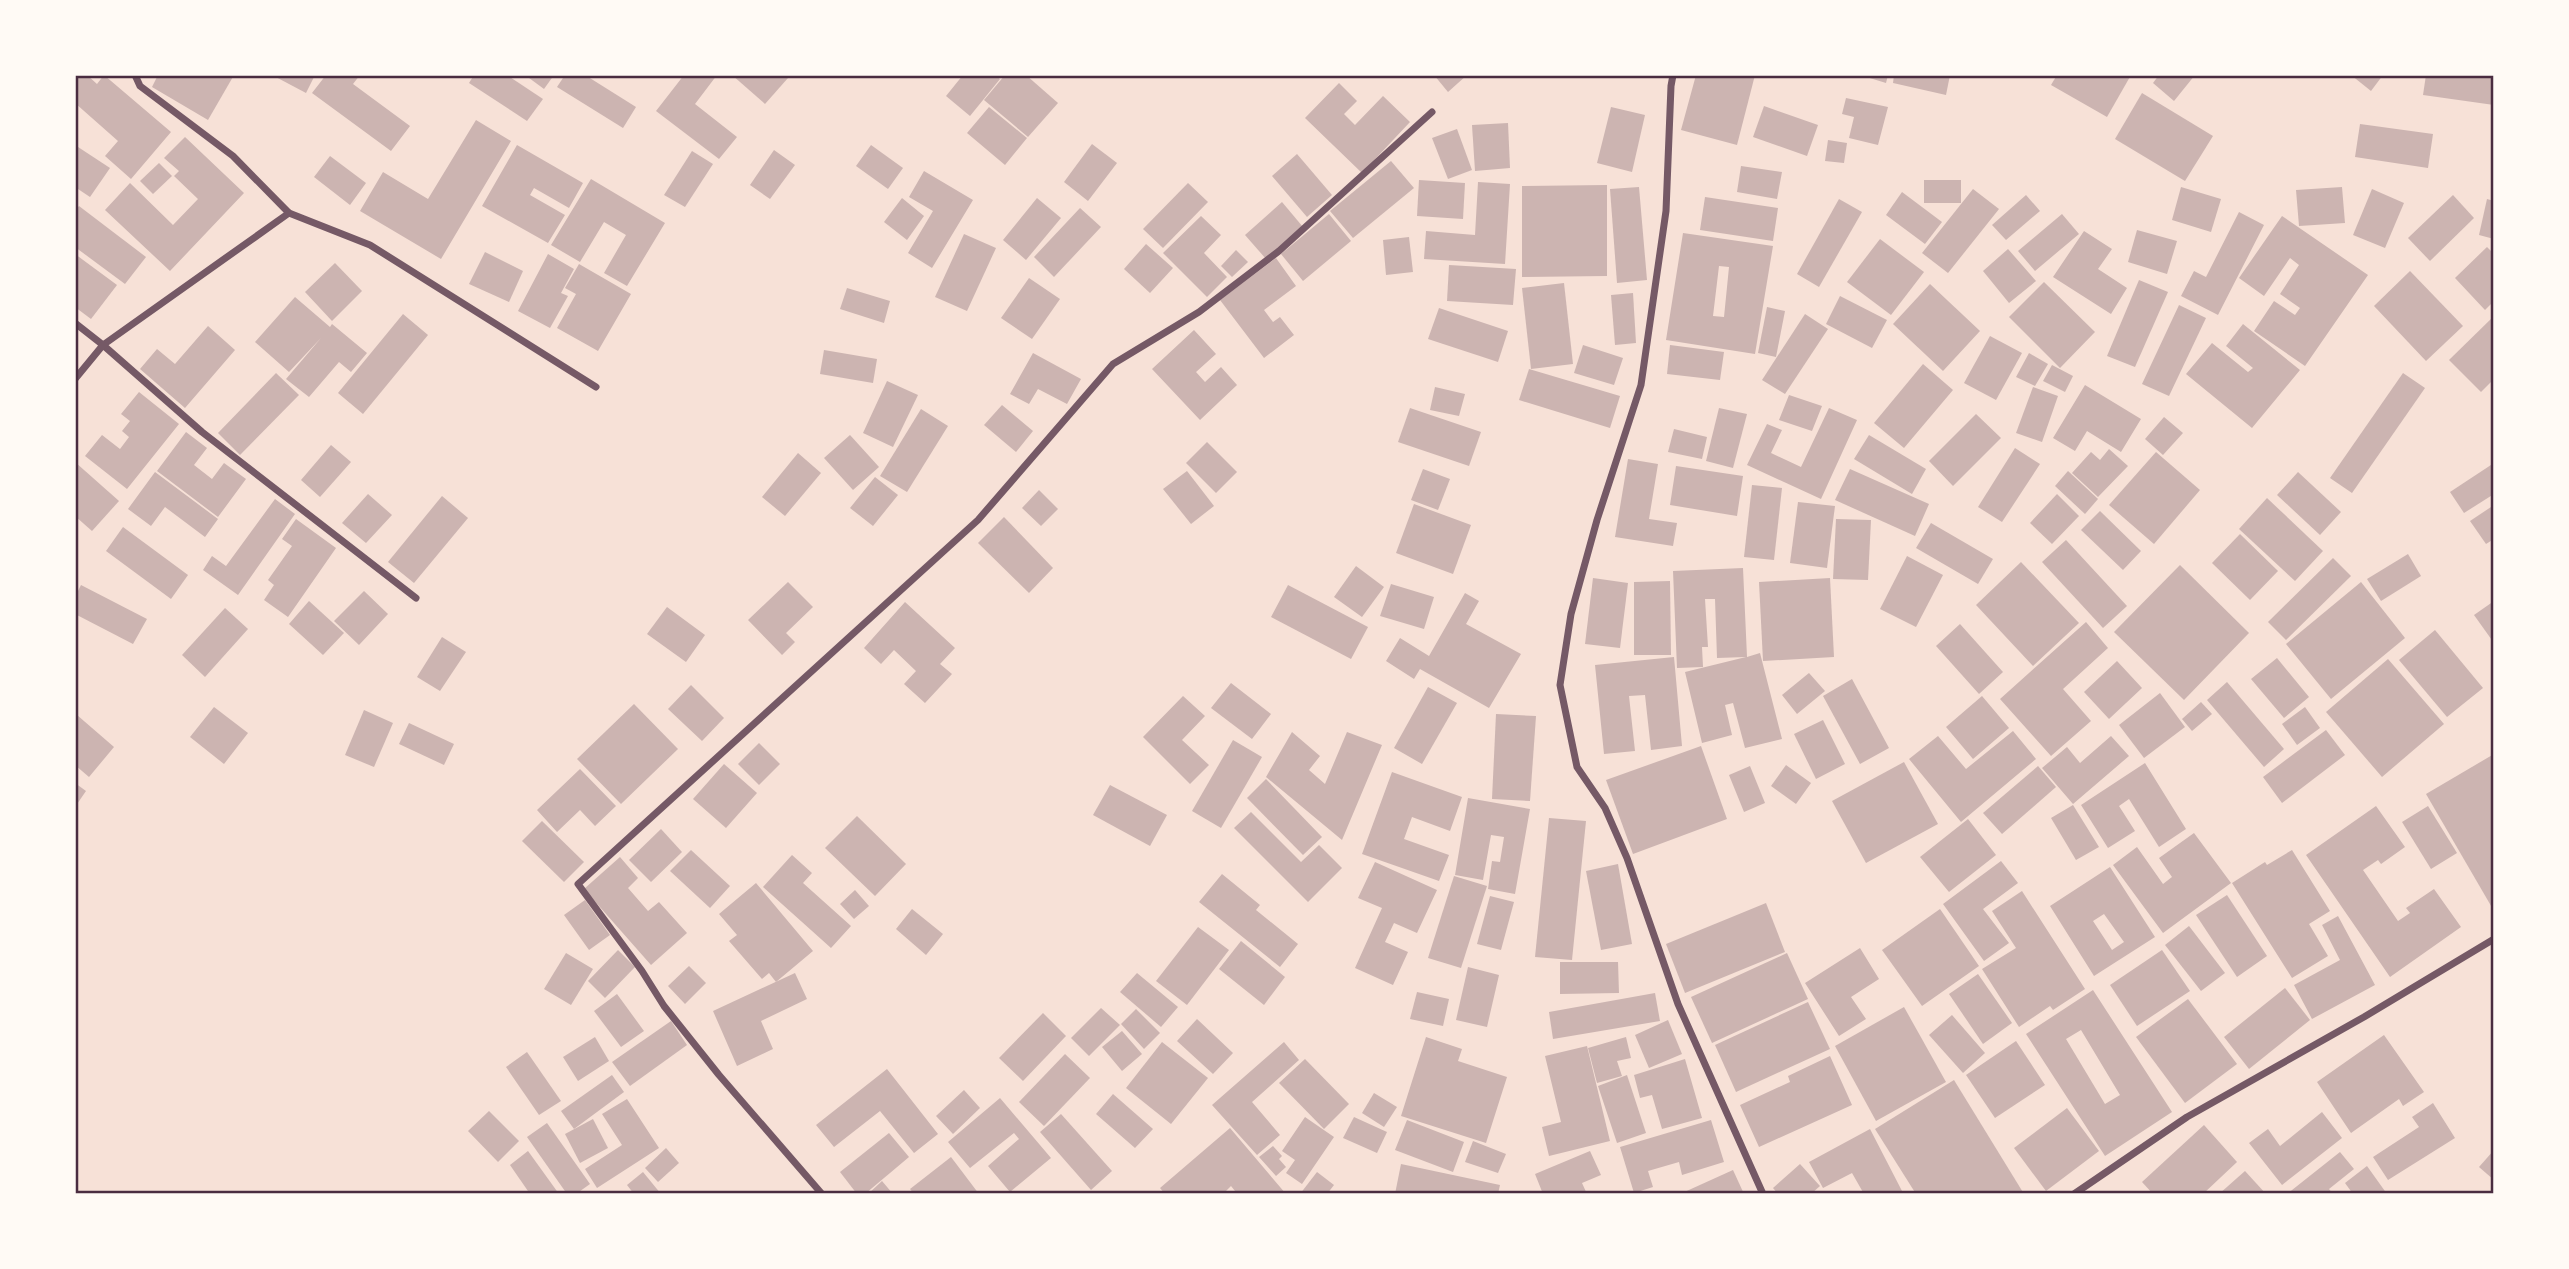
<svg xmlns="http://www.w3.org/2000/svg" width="2569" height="1269" font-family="'Titillium Web',sans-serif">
  <rect width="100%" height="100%" fill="#f7e1d7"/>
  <!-- building -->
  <g fill="#ccb4b1" fill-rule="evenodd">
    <polygon points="75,75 87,75 97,84 104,75 171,132 131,179 105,156 118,141 75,103"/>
    <polygon points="158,75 234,75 208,120 152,87"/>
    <polygon points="272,75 315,75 306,93"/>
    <polygon points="326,75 360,75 353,84 410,126 391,151 312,93"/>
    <polygon points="474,75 507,75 543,99 527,121 469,83"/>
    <polygon points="525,75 554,75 544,89"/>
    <polygon points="565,75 585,75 636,107 623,128 557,87"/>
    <polygon points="684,75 717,75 695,104 737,137 719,159 656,111"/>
    <polygon points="732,75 784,75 788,78 765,104"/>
    <polygon points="963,75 995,75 1000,79 970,116 946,96"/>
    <polygon points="1005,75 1026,75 1058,103 1028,137 984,100"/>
    <polygon points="1434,75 1467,75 1448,92"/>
    <polygon points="1696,75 1755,75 1737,145 1681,130"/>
    <polygon points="1860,75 1888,75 1886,83"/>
    <polygon points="1894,75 1950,75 1946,95 1893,83"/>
    <polygon points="2057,75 2131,75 2107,117 2051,85"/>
    <polygon points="2159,75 2195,75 2174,101 2153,83"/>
    <polygon points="2351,75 2383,75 2371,91"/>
    <polygon points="2426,75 2494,75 2494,105 2423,95"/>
    <polygon points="1339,83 1357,101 1344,114 1355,125 1383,96 1410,122 1362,173 1305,118"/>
    <polygon points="2142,93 2213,136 2185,181 2115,139"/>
    <polygon points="1846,98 1888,107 1878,145 1849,138 1854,117 1842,114"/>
    <polygon points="1764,106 1818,125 1807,156 1753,137"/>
    <polygon points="989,107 1027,138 1005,165 967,133"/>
    <polygon points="1611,107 1645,115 1632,172 1597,163"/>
    <polygon points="476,120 511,141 441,259 360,211 383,172 428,199"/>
    <polygon points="1508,123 1510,168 1475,171 1472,125"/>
    <polygon points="2360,124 2433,134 2428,168 2355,157"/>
    <polygon points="1457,129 1472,170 1448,179 1432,138"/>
    <polygon points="185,137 244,193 170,271 105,210 130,183 173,225 198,199 174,176 179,171 164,158"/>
    <polygon points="1828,140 1847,143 1844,163 1825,161"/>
    <polygon points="1092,144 1117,163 1088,201 1064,182"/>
    <polygon points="75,145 110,168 90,197 75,187"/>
    <polygon points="517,145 583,183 569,208 534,188 530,195 565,215 548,243 482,206"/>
    <polygon points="871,145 903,168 888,189 856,166"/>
    <polygon points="774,150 795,165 770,199 750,185"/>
    <polygon points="692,151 713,164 685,207 664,195"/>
    <polygon points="1297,154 1332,195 1307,217 1272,176"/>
    <polygon points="330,156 366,183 350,205 314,177"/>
    <polygon points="1391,161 1414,188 1353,238 1330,211"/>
    <polygon points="159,163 172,176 153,194 140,181"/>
    <polygon points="1741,166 1782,172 1777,199 1737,192"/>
    <polygon points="924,171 973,200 932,268 908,253 933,211 909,197"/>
    <polygon points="591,179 665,223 627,286 604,273 626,235 604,222 580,262 551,245"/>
    <polygon points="1419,180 1465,183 1463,219 1417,216"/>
    <rect x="1924" y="180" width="37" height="23"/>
    <polygon points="1478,182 1510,184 1505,264 1424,259 1426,231 1475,235"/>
    <polygon points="1188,183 1208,202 1163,248 1143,229"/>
    <polygon points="1607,185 1607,276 1522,277 1522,186"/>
    <polygon points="1639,187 1647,280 1617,283 1610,189"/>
    <polygon points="2181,187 2221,199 2211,232 2172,220"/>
    <polygon points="2342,187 2345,223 2299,226 2296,190"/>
    <polygon points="1973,189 1999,209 1948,273 1922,253"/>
    <polygon points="2372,189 2404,203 2385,248 2353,235"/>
    <polygon points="1902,192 1942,222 1925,244 1886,215"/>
    <polygon points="2026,195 2040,211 2006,240 1992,225"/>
    <polygon points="2453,195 2474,218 2430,261 2408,238"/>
    <polygon points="1705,197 1778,208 1773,241 1700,230"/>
    <polygon points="902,198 924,216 907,240 884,222"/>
    <polygon points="1037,198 1061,218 1026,260 1003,240"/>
    <polygon points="1839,199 1862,212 1819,287 1797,274"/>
    <polygon points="2487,199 2494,201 2494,239 2479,235"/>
    <polygon points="1282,202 1303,227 1266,259 1245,235"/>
    <polygon points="79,206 146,257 125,284 75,247 75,211"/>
    <polygon points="1080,208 1101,227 1054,277 1034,257"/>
    <polygon points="2239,212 2264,225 2218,315 2181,296 2194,271 2206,277"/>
    <polygon points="1329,214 1351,241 1303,281 1281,254"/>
    <polygon points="2062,214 2079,234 2035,271 2018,251"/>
    <polygon points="1201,216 1221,235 1204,253 1227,277 1207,297 1163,253"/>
    <polygon points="2282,216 2368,275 2305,366 2254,331 2274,301 2295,315 2300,308 2280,294 2299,265 2290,258 2264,296 2239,278"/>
    <polygon points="2137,230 2177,241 2167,274 2128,262"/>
    <polygon points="2084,231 2112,249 2098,269 2127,288 2111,314 2053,277"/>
    <path d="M1683 233 1773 246 1755 354 1666 340ZM1719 266 1729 267 1724 317 1713 316Z"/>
    <polygon points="964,234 996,248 967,311 935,297"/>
    <polygon points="1409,237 1413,272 1386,275 1383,240"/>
    <polygon points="1880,239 1924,272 1891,315 1847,282"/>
    <polygon points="1146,244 1173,268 1150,293 1124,269"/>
    <polygon points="2487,247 2494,254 2494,301 2485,310 2455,278"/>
    <polygon points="2008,249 2036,281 2009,303 1983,271"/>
    <polygon points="1236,250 1248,262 1232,277 1221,266"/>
    <polygon points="485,252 523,271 509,302 469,284"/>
    <polygon points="75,254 117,285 91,319 75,307"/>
    <polygon points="548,254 574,269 561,293 568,296 550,328 518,311"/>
    <polygon points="1276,258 1296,286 1264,310 1273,322 1280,317 1294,335 1264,358 1220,300"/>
    <polygon points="335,263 362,291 332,321 305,292"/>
    <polygon points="579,264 631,294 598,351 557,328 576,294 565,288"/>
    <polygon points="1449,265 1516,269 1513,305 1447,301"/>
    <polygon points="2410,271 2463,326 2426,361 2374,306"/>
    <polygon points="1029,278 1060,299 1032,339 1001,318"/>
    <polygon points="2139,280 2168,292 2135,367 2107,356"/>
    <polygon points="2044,282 2095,332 2060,368 2009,317"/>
    <polygon points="1564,283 1573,364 1531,369 1522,288"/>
    <polygon points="1930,284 1980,331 1943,371 1893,324"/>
    <polygon points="847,288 890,301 884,323 840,309"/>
    <polygon points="1633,293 1636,343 1615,345 1611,295"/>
    <polygon points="1840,296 1887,320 1872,348 1826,324"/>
    <polygon points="295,297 330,327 332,324 367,353 351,372 339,362 309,397 286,379 321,338 289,372 255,342"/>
    <polygon points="2179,305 2206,318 2169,396 2142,384"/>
    <polygon points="1767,307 1785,311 1776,357 1758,353"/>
    <polygon points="1439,308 1508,331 1498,362 1428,339"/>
    <polygon points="403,314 428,335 363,414 338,393"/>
    <polygon points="1805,314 1828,329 1785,394 1762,380"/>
    <polygon points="2494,316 2494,379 2481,392 2449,360"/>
    <polygon points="2243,324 2300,370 2252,428 2186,374 2212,343 2248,372 2253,368 2226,346"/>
    <polygon points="208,326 235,350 185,408 140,369 157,349 175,364"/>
    <polygon points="1194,330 1216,354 1196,372 1205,382 1221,367 1237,385 1200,420 1152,369"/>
    <polygon points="1990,336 2022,353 1996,400 1964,383"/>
    <polygon points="1583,345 1623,358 1614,385 1574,373"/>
    <polygon points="1670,345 1724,352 1720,380 1667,374"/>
    <polygon points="824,350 877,359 873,383 820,374"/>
    <polygon points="1033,353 1081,379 1067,404 1038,389 1029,404 1010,394"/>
    <polygon points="2029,353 2048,364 2035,386 2016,377"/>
    <polygon points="1923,364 1953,390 1904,448 1874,423"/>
    <polygon points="2052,365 2073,376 2065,392 2043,381"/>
    <polygon points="1529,369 1620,396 1610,428 1519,400"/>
    <polygon points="276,373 299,395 240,455 218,433"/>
    <polygon points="2403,373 2425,388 2352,493 2330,478"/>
    <polygon points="887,381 918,395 893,447 863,433"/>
    <polygon points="2085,385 2141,419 2121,452 2087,431 2075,451 2053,438"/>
    <polygon points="1435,387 1465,394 1459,416 1430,410"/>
    <polygon points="2033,387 2058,396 2042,442 2016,433"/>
    <polygon points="139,392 179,424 127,489 85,456 102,435 120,449 129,437 122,431 130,421 121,414"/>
    <polygon points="1789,395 1822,406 1812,431 1779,420"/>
    <polygon points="1002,405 1033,431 1016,452 984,425"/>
    <polygon points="1410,408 1481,432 1469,466 1398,442"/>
    <polygon points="1719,408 1747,414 1733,468 1706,461"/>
    <polygon points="1829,408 1857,420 1821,499 1747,465 1767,424 1782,430 1771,453 1801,467"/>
    <polygon points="921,409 948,426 907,492 880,476"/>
    <polygon points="1976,414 2001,438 1953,486 1929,461"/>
    <polygon points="2164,417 2183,433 2163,455 2145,439"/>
    <polygon points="1674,429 1707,437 1702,459 1668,452"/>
    <polygon points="186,432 207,448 194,465 212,479 224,463 246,479 218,517 157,471"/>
    <polygon points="850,435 879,467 853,490 824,458"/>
    <polygon points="1869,435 1926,469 1912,494 1854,459"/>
    <polygon points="1207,442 1237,472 1216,493 1186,463"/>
    <polygon points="331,445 351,462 320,497 301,480"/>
    <polygon points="2015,448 2040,464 2002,522 1978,507"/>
    <polygon points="2109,449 2128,466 2098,497 2072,473 2091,452 2100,460"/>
    <polygon points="2156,452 2200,490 2154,544 2109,505"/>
    <polygon points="798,453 821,473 785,516 762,497"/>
    <polygon points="1628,459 1658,464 1649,519 1677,523 1673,546 1615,537"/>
    <polygon points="75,462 119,501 92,531 75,516"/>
    <polygon points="2494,463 2494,494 2464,513 2450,492"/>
    <polygon points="1676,466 1743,476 1737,516 1670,505"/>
    <polygon points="1423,469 1450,479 1438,510 1411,500"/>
    <polygon points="1850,469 1929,504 1915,536 1835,500"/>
    <polygon points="1187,471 1214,506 1191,524 1163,489"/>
    <polygon points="2068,471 2098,499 2085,514 2055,486"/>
    <polygon points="155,472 218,519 205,537 165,507 151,526 128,509"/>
    <polygon points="2298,472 2341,512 2320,535 2277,495"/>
    <polygon points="875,477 898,495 873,526 850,508"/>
    <polygon points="1752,485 1782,488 1774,560 1744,557"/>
    <polygon points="1039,490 1058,509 1041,526 1022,508"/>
    <polygon points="368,494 392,515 366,543 342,523"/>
    <polygon points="2057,494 2079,516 2052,544 2030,523"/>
    <polygon points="442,496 468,518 414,583 388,562"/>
    <polygon points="2267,498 2323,551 2295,581 2239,529"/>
    <polygon points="275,499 295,514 238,595 203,570 212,556 226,566"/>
    <polygon points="1798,502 1835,506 1827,568 1790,563"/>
    <polygon points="1414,504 1471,525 1453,574 1396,553"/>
    <polygon points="2494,505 2494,539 2486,544 2470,521"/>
    <polygon points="2100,511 2141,551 2123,570 2081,530"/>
    <polygon points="1004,517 1053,568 1029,593 978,543"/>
    <polygon points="296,519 336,548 288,617 264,600 274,585 268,580 292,546 282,539"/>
    <polygon points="1836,519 1871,520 1868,580 1833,579"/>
    <polygon points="1931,523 1993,559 1978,584 1916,548"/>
    <polygon points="123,527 188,575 171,599 106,551"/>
    <polygon points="2240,534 2278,571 2250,600 2212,563"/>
    <polygon points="2066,540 2127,606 2103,628 2042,562"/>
    <polygon points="2408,554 2421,576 2381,601 2367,579"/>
    <polygon points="1907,556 1943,575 1916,627 1880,609"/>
    <polygon points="2333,558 2351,576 2286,640 2268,622"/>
    <polygon points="2021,562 2079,623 2033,666 1976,605"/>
    <polygon points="2180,565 2249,633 2184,700 2114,632"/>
    <polygon points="1356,566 1384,587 1362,617 1334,597"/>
    <polygon points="1743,568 1747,657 1760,653 1782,739 1745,748 1733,703 1725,705 1732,735 1702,743 1685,672 1746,657 1717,658 1715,599 1705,599 1708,647 1702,647 1703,667 1677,668 1673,571"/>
    <polygon points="1593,578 1628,583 1620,648 1585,644"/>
    <polygon points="1830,578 1834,657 1763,661 1759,582"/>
    <polygon points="1670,581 1671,655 1634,655 1634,582"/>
    <polygon points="788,582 813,607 786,633 795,642 782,655 748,620"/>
    <polygon points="2361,582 2405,638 2331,699 2286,644"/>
    <polygon points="1391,584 1434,597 1424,629 1380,616"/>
    <polygon points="81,585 147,619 133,644 75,614 75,597"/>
    <polygon points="1288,585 1368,627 1351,659 1271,617"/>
    <polygon points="364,591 388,614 359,645 334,621"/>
    <polygon points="1465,593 1479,601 1466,624 1521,654 1489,708 1420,669 1414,679 1386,661 1400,638 1429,656"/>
    <polygon points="309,601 344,633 323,655 289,624"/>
    <polygon points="2494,601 2494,643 2474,615"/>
    <polygon points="905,602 955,648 940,664 952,674 925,703 904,684 916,671 894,650 881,664 864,648"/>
    <polygon points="667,607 705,635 686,662 647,634"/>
    <polygon points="225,608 248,629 205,677 182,655"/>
    <polygon points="2086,622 2108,648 2063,689 2091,721 2051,756 2000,699"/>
    <polygon points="1960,624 2003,672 1979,694 1936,646"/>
    <polygon points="2435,630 2483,688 2447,717 2399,660"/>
    <polygon points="442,637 466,652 440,691 417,677"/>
    <polygon points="1674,657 1682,746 1651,750 1645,695 1629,696 1635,751 1604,754 1595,665"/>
    <polygon points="2277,658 2309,697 2284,718 2251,679"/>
    <polygon points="2388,659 2444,724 2382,777 2326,712"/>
    <polygon points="2117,661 2142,688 2109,719 2084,692"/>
    <polygon points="1809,673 1825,691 1797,714 1782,695"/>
    <polygon points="1852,679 1889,748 1860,764 1823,696"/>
    <polygon points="2227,682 2284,749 2264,767 2207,700"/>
    <polygon points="1231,683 1271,714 1252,739 1211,708"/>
    <polygon points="691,685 724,718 702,741 668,709"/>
    <polygon points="1428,687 1457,703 1422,764 1394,748"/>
    <polygon points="2160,693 2185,727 2144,758 2119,725"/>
    <polygon points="1183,696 1205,716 1182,740 1209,765 1190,784 1143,737"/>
    <polygon points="1982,696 2009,728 1973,759 1946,727"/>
    <polygon points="2201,702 2212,714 2192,731 2182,719"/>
    <polygon points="634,704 678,749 621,804 577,759"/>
    <polygon points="214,707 248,733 224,764 190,737"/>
    <polygon points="2305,707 2320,728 2297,745 2282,724"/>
    <polygon points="364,710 393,723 374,767 345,755"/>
    <polygon points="1496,714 1536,716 1530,801 1492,799"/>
    <polygon points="77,715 114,747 89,777 75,765"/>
    <polygon points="1823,720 1845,764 1816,779 1794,734"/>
    <polygon points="409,723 454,744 444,765 399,744"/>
    <polygon points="2326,730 2345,755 2282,803 2263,777"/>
    <polygon points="2013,731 2036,759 1961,822 1909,759 1938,736 1966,769"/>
    <polygon points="1292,732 1320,756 1309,770 1325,784 1347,732 1382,745 1342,840 1266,777"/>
    <polygon points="2111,736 2129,756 2073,804 2042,768 2067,747 2080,763"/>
    <polygon points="1233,740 1262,757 1221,828 1192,811"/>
    <polygon points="759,743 780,764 759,785 738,764"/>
    <polygon points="1701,746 1727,819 1633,854 1606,780"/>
    <polygon points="2494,754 2494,911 2426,794"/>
    <polygon points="1904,762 1938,824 1866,863 1832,801"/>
    <polygon points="2145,763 2186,829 2159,847 2129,799 2119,806 2135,831 2108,848 2081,805"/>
    <polygon points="724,764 757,793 726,828 693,799"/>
    <polygon points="1786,765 1811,783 1796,804 1771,786"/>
    <polygon points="1750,766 1765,803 1744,812 1729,775"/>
    <polygon points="2038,766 2056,787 2002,834 1983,813"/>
    <polygon points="580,769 616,806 595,826 580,810 557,832 537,810"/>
    <polygon points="1392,772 1462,797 1450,831 1412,817 1404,839 1449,855 1439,881 1362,854"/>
    <polygon points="1266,779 1322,837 1303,855 1247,798"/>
    <polygon points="75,783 86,791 75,807"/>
    <polygon points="1110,785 1167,815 1150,846 1093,815"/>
    <polygon points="1468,798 1530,809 1515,894 1488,889 1492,861 1500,862 1504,837 1491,835 1483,880 1455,875"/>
    <polygon points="2073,805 2099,847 2076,860 2051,818"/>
    <polygon points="2376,806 2405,847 2381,864 2378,860 2363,870 2398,921 2410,913 2406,908 2434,889 2461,927 2390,977 2306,855"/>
    <polygon points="2428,806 2457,853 2431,869 2402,822"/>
    <polygon points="1251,812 1301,862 1319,845 1342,868 1308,902 1234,828"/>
    <polygon points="857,816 906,864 875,896 825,848"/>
    <polygon points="1549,818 1586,821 1572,960 1535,957"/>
    <polygon points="1968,819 1996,855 1949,892 1920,857"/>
    <polygon points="542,821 584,862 564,882 522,841"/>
    <polygon points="661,829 682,852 651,882 629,860"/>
    <polygon points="2194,833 2231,883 2163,933 2113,865 2137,847 2163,884 2172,877 2159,858"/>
    <polygon points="691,850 730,886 710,908 670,871"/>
    <polygon points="2292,850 2330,911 2309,924 2328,956 2292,978 2232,883 2265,862 2267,865"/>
    <polygon points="792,855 812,873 803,883 851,926 831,948 763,887"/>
    <polygon points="620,857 638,878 628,888 648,911 659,902 687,933 651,965 584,889"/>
    <polygon points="2001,861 2018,883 1983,909 2009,943 1984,961 1943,904"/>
    <polygon points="1375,862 1437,890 1417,933 1394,923 1385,942 1408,952 1393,985 1355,968 1382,908 1358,898"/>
    <polygon points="1618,864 1632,944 1601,950 1586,871"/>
    <path d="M2110 867 2155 937 2094 976 2050 906ZM2104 914 2124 942 2112 950 2093 921Z"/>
    <polygon points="1222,874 1260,905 1256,910 1298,944 1280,967 1199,902"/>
    <polygon points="1454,876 1487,886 1461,968 1428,958"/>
    <polygon points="756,883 813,951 776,982 769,973 762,979 729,941 737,935 719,914"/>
    <polygon points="855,890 869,906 854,919 840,904"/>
    <polygon points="2022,891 2085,989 2053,1010 2050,1006 2019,1027 1982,969 2016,948 1992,911"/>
    <polygon points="2227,895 2267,956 2237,977 2196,915"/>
    <polygon points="1490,896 1514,902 1501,950 1477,944"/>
    <polygon points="585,900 610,935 589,950 564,915"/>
    <polygon points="1766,903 1785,952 1685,993 1666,944"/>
    <polygon points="912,909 943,934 926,955 896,929"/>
    <polygon points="1940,909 1979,966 1922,1006 1882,950"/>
    <polygon points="2338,916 2375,985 2312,1019 2294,985 2340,960 2322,925"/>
    <polygon points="2189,926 2225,973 2201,991 2165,945"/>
    <polygon points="1198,927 1229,950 1187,1005 1156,981"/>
    <polygon points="1241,941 1285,977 1264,1005 1219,969"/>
    <polygon points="1860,948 1879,979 1851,997 1866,1019 1839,1036 1805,983"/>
    <polygon points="618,950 635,967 605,998 588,981"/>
    <polygon points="2162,950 2190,991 2137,1026 2110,985"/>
    <polygon points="566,953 593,969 571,1005 544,989"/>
    <polygon points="1787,953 1808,999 1712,1043 1691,997"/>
    <polygon points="1560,962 1618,962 1619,993 1560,994"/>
    <polygon points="689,966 706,983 685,1004 668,986"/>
    <polygon points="1468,967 1499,975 1487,1027 1456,1020"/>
    <polygon points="795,973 807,999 761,1021 773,1049 737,1066 713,1011"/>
    <polygon points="1137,973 1178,1007 1161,1027 1120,992"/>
    <polygon points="1978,974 2012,1023 1983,1044 1949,994"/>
    <polygon points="2285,988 2310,1020 2249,1069 2224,1037"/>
    <path d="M2093 990 2172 1112 2105 1156 2026 1034ZM2081 1030 2120 1095 2105 1104 2066 1039Z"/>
    <polygon points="1417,992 1449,999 1443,1026 1410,1019"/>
    <polygon points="1655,993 1660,1021 1553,1039 1549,1012"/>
    <polygon points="617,994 644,1031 621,1047 594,1011"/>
    <polygon points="2188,999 2237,1064 2185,1103 2136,1037"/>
    <polygon points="1808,1002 1830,1049 1736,1092 1715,1045"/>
    <polygon points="1904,1007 1946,1082 1876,1121 1835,1046"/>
    <polygon points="1101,1008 1120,1025 1089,1056 1071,1038"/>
    <polygon points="1136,1009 1160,1033 1144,1049 1121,1024"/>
    <polygon points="1043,1013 1066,1036 1023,1081 999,1058"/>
    <polygon points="1952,1015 1985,1053 1963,1073 1929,1035"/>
    <polygon points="1197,1019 1233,1053 1213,1074 1177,1041"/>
    <polygon points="1668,1020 1682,1054 1649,1068 1635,1035"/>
    <polygon points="671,1021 687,1045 630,1086 612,1062"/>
    <polygon points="1122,1031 1142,1054 1122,1071 1102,1047"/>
    <polygon points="2384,1035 2424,1092 2403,1106 2399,1099 2351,1133 2317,1082"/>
    <polygon points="595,1037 609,1061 578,1081 563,1057"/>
    <polygon points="1426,1037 1462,1049 1458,1061 1507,1077 1486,1143 1401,1116"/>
    <polygon points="1626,1037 1631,1058 1617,1061 1622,1076 1597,1083 1588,1048"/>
    <polygon points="2016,1041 2045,1085 1995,1118 1966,1075"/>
    <polygon points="1162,1042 1208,1078 1171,1124 1126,1088"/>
    <polygon points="1284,1042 1299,1060 1252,1102 1280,1135 1257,1155 1212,1105"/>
    <polygon points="1587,1046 1610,1141 1549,1156 1542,1127 1561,1122 1545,1056"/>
    <polygon points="527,1052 561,1101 539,1115 506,1067"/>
    <polygon points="1065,1054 1090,1078 1044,1126 1019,1102"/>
    <polygon points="1830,1056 1852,1105 1759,1147 1740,1105 1790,1082 1788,1076"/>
    <polygon points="1305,1059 1349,1104 1324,1129 1279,1083"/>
    <polygon points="1685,1059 1702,1118 1662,1129 1652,1095 1640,1098 1634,1075"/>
    <polygon points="887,1069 938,1134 914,1153 880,1111 834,1147 816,1125"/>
    <polygon points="612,1075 624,1092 574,1129 561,1111"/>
    <polygon points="1627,1075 1646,1133 1617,1143 1598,1086"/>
    <polygon points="1954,1080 2024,1194 1916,1194 1875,1129"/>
    <polygon points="964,1090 980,1108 953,1134 936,1116"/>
    <polygon points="1374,1093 1397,1107 1384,1127 1362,1113"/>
    <polygon points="1113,1094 1153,1129 1135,1148 1096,1114"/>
    <polygon points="1000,1098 1051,1158 1010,1192 988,1166 1019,1139 1014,1133 970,1168 948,1142"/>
    <polygon points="627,1099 659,1148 597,1188 585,1169 622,1145 602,1114"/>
    <polygon points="2433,1103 2455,1138 2388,1180 2373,1157 2419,1127 2412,1117"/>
    <polygon points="2067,1108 2099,1151 2046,1191 2014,1148"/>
    <polygon points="489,1111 519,1141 498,1162 468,1131"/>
    <polygon points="2322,1112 2342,1138 2282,1185 2249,1143 2268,1129 2280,1146"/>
    <polygon points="1061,1114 1112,1171 1091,1190 1040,1132"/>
    <polygon points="1305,1117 1334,1137 1302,1184 1286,1173 1295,1160 1282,1151"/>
    <polygon points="1354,1117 1387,1132 1377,1153 1343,1138"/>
    <polygon points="593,1119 608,1148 580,1163 565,1134"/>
    <polygon points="1407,1120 1464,1142 1453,1172 1395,1150"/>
    <polygon points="1711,1120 1724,1162 1682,1175 1679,1162 1648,1171 1653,1187 1634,1193 1620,1147"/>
    <polygon points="547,1123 590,1184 576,1194 567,1194 527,1137"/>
    <polygon points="2204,1125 2237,1162 2203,1194 2153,1194 2142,1182"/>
    <polygon points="1230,1128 1286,1194 1232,1194 1235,1191 1231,1186 1223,1194 1165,1194 1160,1188"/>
    <polygon points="1870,1129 1902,1191 1897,1194 1864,1194 1852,1173 1823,1188 1809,1162"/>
    <polygon points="889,1133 909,1157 865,1194 857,1194 840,1172"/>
    <polygon points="1473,1141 1506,1154 1498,1173 1465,1162"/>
    <polygon points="1273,1146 1282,1156 1279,1159 1286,1167 1276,1176 1259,1157"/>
    <polygon points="666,1148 679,1163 658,1182 645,1168"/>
    <polygon points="2494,1150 2494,1180 2479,1167"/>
    <polygon points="528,1151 559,1194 530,1194 510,1165"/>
    <polygon points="1590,1151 1601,1175 1582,1183 1587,1194 1543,1194 1535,1174"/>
    <polygon points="2340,1152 2354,1169 2329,1189 2333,1194 2287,1194"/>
    <polygon points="951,1157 979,1194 914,1194 910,1189"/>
    <polygon points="1401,1164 1500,1185 1498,1194 1395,1194"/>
    <polygon points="1800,1164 1820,1186 1811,1194 1778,1194 1773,1188"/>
    <polygon points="2367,1166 2387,1194 2353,1194 2345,1183"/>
    <polygon points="1733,1170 1744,1194 1680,1194"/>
    <polygon points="2245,1171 2266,1194 2219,1194"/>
    <polygon points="643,1172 661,1194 634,1194 627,1185"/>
    <polygon points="1317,1172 1334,1185 1327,1194 1300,1194"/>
    <polygon points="882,1181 893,1194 868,1194"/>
  </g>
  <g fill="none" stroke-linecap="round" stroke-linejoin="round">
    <!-- minor -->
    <g stroke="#755966" stroke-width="7">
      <polyline points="135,75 140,86 233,156 289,213 370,245 596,387"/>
      <polyline points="1673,75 1671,86 1666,211 1641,385 1597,520 1571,614 1560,685 1577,767 1605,808 1627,858 1678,1004 1763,1194"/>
      <polyline points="75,323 103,345 202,432 416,598"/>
      <polyline points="75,379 103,345 289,213"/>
      <polyline points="822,1194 719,1075 664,1006 642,971 578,884 978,520 1113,364 1199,312 1279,251 1432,112"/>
      <polyline points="2074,1194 2187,1117 2364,1017 2494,939"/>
    </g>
  </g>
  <!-- border -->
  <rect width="2569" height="1269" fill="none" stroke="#fffaf5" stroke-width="154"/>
  <rect x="77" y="77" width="2415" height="1115" fill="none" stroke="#4a2c40" stroke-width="2.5"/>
</svg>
